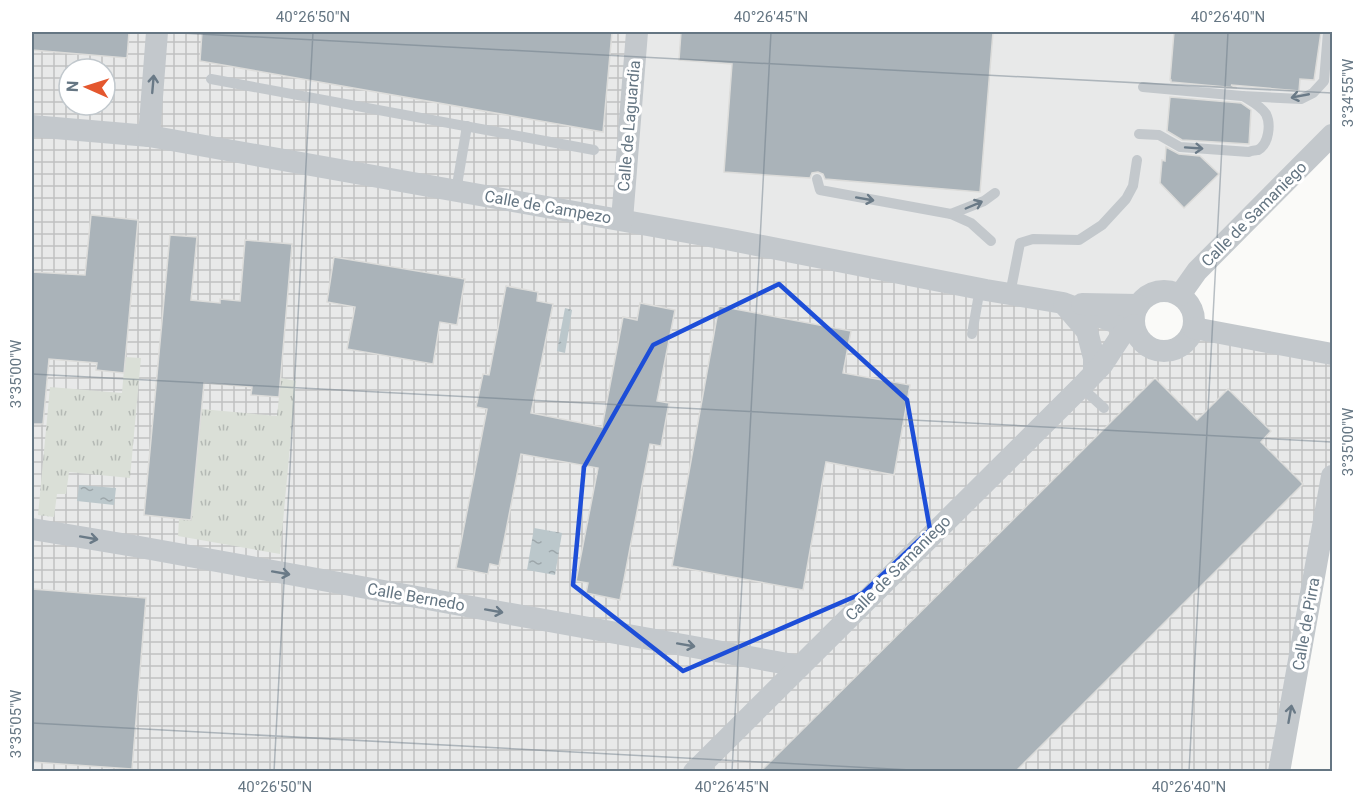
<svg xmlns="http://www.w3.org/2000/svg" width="1364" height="803" font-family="Roboto,sans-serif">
  <defs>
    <pattern id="industrial-grid" width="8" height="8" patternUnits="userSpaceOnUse" patternTransform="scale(1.5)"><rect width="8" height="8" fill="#e8e9e9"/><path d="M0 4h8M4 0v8" fill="none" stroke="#c0c1c2"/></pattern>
    <pattern id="grass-tufts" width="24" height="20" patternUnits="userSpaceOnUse" patternTransform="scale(1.5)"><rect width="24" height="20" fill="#dadfd7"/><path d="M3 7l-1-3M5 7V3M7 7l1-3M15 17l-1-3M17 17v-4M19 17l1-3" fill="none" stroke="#b4b9b4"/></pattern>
    <pattern id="water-ripples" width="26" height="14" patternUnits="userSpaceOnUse" patternTransform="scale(1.5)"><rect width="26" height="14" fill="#bbc7cb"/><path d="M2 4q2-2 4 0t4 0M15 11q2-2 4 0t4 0" fill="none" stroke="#9ca6aa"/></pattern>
  </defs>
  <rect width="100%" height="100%" fill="#fafaf8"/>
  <!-- built -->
  <polygon fill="#e8e9e9" points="637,32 1332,32 1332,135 1180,295 1166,291 1155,292 1144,298 1063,303 622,220"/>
  <!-- industrial -->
  <path fill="url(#industrial-grid)" fill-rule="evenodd" d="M32 32H637L622 219 986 290 1136 334 1143 343 1151 349 1165 352 1176 349 1183 345 1189 338 1194 328 1332 354V476L1279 771H32ZM69 69H105V105H69Z"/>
  <!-- grass -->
  <g fill="url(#grass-tufts)">
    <polygon points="125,357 141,358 130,478 69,472 66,494 57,494 54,517 38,515 50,387 122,393"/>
    <polygon points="281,378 296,381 280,554 178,536 179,519 201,409 277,416"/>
  </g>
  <!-- water -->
  <g fill="url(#water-ripples)">
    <polygon points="565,308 572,310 565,353 557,351"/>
    <polygon points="79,485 116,488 114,505 77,501"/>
    <polygon points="534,528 562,533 555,575 527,570"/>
  </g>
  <!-- building -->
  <g fill="#aab3b9" stroke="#dcdcda" stroke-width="1.5">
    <polygon points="32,32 129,32 127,58 32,50"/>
    <polygon points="202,32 612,32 603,132 200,61"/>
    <polygon points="681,32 993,32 980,192 825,179 823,174 818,172 812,173 810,178 724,172 732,64 679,60"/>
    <polygon points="1174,32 1321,32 1314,80 1300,79 1299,91 1231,85 1237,88 1171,82 1171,80 1170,80"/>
    <polygon points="1170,97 1241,103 1251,110 1249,144 1182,140 1167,131"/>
    <polygon points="1166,147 1179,154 1200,156 1219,174 1184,208 1160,183 1162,160 1165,161"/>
    <polygon points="91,215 138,220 124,373 96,370 97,363 49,359 43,424 32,424 32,272 85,275"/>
    <polygon points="170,235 197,237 191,300 220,303 220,299 240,301 245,240 292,244 279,397 251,395 252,387 204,383 191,520 144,515"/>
    <polygon points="334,257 465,279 457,325 440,322 433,364 347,349 355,307 327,302"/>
    <polygon points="506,286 538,292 537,301 553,304 531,413 602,427 623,317 637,320 640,303 675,310 657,401 669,403 661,446 650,444 620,600 586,593 588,583 576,581 598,468 521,454 499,566 490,564 488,574 456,568 487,409 476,407 483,374 489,375"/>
    <polygon points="719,306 851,331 843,373 910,385 894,475 826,462 803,590 672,566"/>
    <polygon points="1155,378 1197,420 1228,389 1271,431 1261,442 1303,484 1016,771 761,771"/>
    <polygon points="32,589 146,598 132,769 32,762"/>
  </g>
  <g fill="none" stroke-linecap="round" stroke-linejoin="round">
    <!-- lane -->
    <g stroke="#c3c8cc" stroke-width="10">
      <polyline points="211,79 594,150"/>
      <polyline points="1143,87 1242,96 1301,99 1313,93 1324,81 1328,32"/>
      <path d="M1139 134 1159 135 1180 147 1249 152C1250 151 1257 150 1258 150 1269 144 1271 124 1266 114 1261 106 1251 101 1243 96"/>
      <polyline points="817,179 820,190 951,214 971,223 991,241"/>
      <polyline points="456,191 467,126"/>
      <polyline points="951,214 984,201 995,193"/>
      <polyline points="1010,294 1020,243 1033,239 1079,240 1102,225 1126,199 1133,186 1137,160"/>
      <polyline points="972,334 980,288"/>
      <polyline points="1081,387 1104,408"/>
    </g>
    <!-- street -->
    <g stroke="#c3c8cc" stroke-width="22">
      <polyline points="32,126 149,136 726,239 986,290 1063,303 1117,323 1133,323"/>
      <polyline points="149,136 157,32"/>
      <polyline points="622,220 637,32"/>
      <circle cx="1164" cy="321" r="30"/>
      <polyline points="1180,295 1197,271 1332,135"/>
      <polyline points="1064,304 1087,331 1094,358 1094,373"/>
      <polyline points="1082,304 1138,305"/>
      <polyline points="1194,328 1332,354"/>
      <polyline points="32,529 134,546 799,666"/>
      <polyline points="694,772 1081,387 1102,365 1121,336 1134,325"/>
      <polyline points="1279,772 1332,476"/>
    </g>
  </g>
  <!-- one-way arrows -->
  <defs><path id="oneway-shaft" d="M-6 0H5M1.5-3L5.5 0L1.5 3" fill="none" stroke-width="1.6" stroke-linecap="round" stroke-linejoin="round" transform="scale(1.5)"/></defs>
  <g stroke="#6a7a87">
    <use href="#oneway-shaft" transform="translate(153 84) rotate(-85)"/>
    <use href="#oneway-shaft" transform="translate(1300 96) rotate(169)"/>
    <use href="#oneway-shaft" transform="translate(1194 148) rotate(4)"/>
    <use href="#oneway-shaft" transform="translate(865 199) rotate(10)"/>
    <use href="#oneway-shaft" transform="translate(974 205) rotate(-23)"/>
    <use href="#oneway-shaft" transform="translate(89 538) rotate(10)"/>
    <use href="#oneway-shaft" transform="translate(281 573) rotate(10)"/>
    <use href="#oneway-shaft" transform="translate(494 611) rotate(10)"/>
    <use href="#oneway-shaft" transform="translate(686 645) rotate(10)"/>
    <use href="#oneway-shaft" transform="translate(1290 714) rotate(-80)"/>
  </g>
  <!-- marked area -->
  <path fill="none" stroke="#1d4ed8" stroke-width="4.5" stroke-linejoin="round" d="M779 284 907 400 930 530 863 593 683 671 573 585 584 467 653 345Z"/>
  <!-- ticks -->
  <path fill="none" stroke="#657683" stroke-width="1.5" stroke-opacity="0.45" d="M161 32 1332 93M32 374 1332 442M32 723 948 772M274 772 313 32M732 772 771 32M1189 772 1228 32"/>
  <g text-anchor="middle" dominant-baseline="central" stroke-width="6" stroke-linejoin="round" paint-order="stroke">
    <!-- street labels -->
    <g font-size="16" fill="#657683" stroke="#fff">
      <text transform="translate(629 126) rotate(-85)">Calle de Laguardia</text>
      <text transform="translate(548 207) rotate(10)">Calle de Campezo</text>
      <text transform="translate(1254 214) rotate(-45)">Calle de Samaniego</text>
      <text transform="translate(898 568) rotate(-45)">Calle de Samaniego</text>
      <text transform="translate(416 597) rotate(10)">Calle Bernedo</text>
      <text transform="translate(1306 624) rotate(-80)">Calle de Pirra</text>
    </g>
  </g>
  <!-- border -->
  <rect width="1364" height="803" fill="none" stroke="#ffffff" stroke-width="66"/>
  <!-- north arrow -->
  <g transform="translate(87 87) rotate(273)"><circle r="28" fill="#ffffff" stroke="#c1c8cd" stroke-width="1.5"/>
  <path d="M0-4.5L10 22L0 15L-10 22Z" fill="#e4572e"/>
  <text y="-9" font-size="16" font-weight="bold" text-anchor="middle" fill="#657683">N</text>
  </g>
  <rect x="33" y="33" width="1298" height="737" fill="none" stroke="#657683" stroke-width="2"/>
  <g font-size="15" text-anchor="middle" fill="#657683">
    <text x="313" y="22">40°26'50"N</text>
    <text x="771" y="22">40°26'45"N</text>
    <text x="1228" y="22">40°26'40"N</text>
    <text transform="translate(1348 93) rotate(-90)" y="5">3°34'55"W</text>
    <text transform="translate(16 374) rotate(-90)" y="5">3°35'00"W</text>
    <text transform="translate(1348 442) rotate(-90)" y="5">3°35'00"W</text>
    <text transform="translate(16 724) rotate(-90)" y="5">3°35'05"W</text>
    <text x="275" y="792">40°26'50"N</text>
    <text x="732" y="792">40°26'45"N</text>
    <text x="1189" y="792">40°26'40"N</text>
  </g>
</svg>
